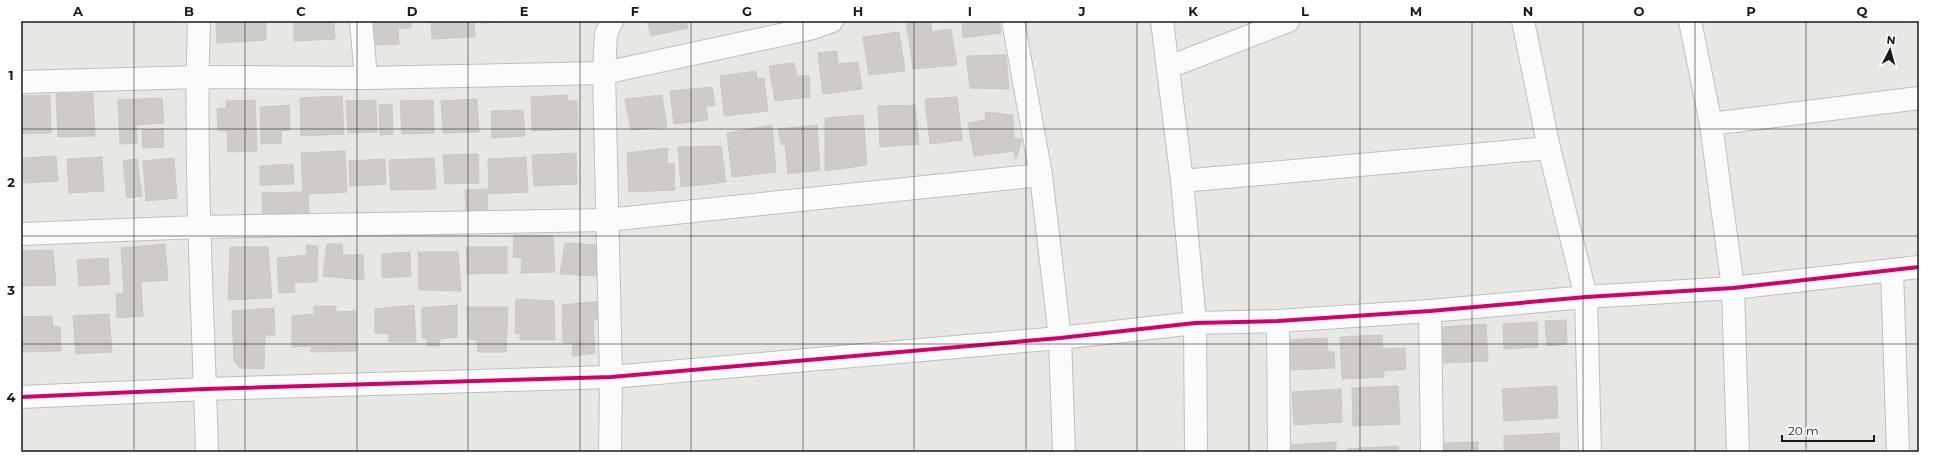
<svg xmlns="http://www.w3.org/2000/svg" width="1940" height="473" font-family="Montserrat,sans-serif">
  <rect width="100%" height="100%" fill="#e9e7e3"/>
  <!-- building -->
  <g fill="#cecbc8" stroke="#ccc9c5">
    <polygon points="216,21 266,21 266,40 217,43"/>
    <polygon points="294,21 334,21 335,39 294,41"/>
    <polygon points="367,21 411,21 411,28 398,28 399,44 368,45"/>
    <polygon points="431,21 474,21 475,37 432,39"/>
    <polygon points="480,21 516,21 480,23"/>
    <polygon points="647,21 686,21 688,28 651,36"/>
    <polygon points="906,21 931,21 932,32 951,29 957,65 913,69"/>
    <polygon points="962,21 999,21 1001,33 963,38"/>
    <polygon points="899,32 905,71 869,75 863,37"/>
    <polygon points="837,51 838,64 858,62 862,89 823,94 818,53"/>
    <polygon points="1006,55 1009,89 970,88 966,56"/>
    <polygon points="794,63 797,76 809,76 810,97 775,101 769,66"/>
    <polygon points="756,71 757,79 764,78 768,111 724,116 720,76"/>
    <polygon points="712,87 715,106 706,106 708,120 674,124 670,91"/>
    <polygon points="93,93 95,136 58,137 56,94"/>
    <polygon points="50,95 51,133 21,134 21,96"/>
    <polygon points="567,95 568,101 577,101 578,129 532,131 531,97"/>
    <polygon points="662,95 667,127 631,130 625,99"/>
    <polygon points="342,96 344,134 301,136 300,98"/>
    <polygon points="957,97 962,140 930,144 925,99"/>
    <polygon points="162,98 164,123 136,125 137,143 120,144 118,100"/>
    <polygon points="477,99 479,132 443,133 441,101"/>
    <polygon points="255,100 257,151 228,152 227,131 218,131 217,109 226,108 226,101"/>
    <polygon points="376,100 377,132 348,133 346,101"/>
    <polygon points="433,100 434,133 402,134 400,101"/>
    <polygon points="392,104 393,134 380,135 379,105"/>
    <polygon points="289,105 290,130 281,131 282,143 261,144 260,107"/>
    <polygon points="915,105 919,144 880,147 878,106"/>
    <polygon points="523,110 525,136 492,138 491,111"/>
    <polygon points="985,112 1013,115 1014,139 1022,139 1016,159 1014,151 974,156 968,123 986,120"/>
    <polygon points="863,115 867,165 825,171 825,118"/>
    <polygon points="772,125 776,172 732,177 727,133"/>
    <polygon points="817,125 820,170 788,174 785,145 781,144 778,129"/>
    <polygon points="163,129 164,147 143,148 142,130"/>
    <polygon points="721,146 726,182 681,187 678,147"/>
    <polygon points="668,148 667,164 674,163 675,190 629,192 627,153"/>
    <polygon points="345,151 347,192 308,194 309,216 263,217 262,193 303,192 301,153"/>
    <polygon points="576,153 577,184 534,186 532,155"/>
    <polygon points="478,154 479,183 445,184 443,155"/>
    <polygon points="56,156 58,181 24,183 22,158"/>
    <polygon points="102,157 104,191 69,193 67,159"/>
    <polygon points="526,157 528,192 489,194 488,159"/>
    <polygon points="174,158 177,198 146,201 143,161"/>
    <polygon points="434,158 436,189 391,190 389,160"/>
    <polygon points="137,159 142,196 127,198 123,161"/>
    <polygon points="385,159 386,184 350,186 349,161"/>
    <polygon points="293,164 294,184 260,185 260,166"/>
    <polygon points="487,189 488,213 466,214 465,190"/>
    <polygon points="514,235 553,236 555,272 521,273 522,258 513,257"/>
    <polygon points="565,243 596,245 598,276 560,274"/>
    <polygon points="165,244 168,280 141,282 143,316 117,318 116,294 124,293 121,248"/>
    <polygon points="327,244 342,244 343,255 363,255 364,280 323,276"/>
    <polygon points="306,245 318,246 317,282 294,283 295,292 279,293 277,258 307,255"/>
    <polygon points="230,247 268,247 272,298 228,300"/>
    <polygon points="466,247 507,247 507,273 467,274"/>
    <polygon points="53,250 56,285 21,286 21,251"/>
    <polygon points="410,252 411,276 382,278 382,254"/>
    <polygon points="418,252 458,252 461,291 419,290"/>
    <polygon points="108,258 110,284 79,286 77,260"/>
    <polygon points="516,299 554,301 555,340 520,340 520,334 515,333"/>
    <polygon points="601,301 600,319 593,320 595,353 572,356 573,344 563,342 562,305"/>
    <polygon points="414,305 416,342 389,342 389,334 375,333 375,309"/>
    <polygon points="457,305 457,337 440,339 439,346 427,346 427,339 422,338 422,308"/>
    <polygon points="314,306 336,306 336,312 356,311 356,351 311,352 312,346 292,347 292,316 314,314"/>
    <polygon points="467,307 508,307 506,352 478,352 477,340 468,339"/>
    <polygon points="274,308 275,335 265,335 264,369 240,368 234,360 232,311"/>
    <polygon points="109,314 112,352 76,354 73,316"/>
    <polygon points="52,316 53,327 60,327 61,351 22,352 21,317"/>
    <polygon points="1566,320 1567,344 1547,346 1545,321"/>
    <polygon points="1537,322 1538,347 1504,349 1503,324"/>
    <polygon points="1486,324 1488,361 1444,363 1442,327"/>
    <polygon points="1382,335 1384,377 1342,379 1340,337"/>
    <polygon points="1327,338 1328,352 1334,352 1335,368 1288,370 1286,340"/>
    <polygon points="1405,348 1406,369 1384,371 1383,349"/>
    <polygon points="1398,386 1400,424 1353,426 1352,388"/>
    <polygon points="1557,386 1558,418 1504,421 1502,389"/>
    <polygon points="1341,389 1342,422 1294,425 1292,392"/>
    <polygon points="1559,433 1560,452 1504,452 1504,436"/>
    <polygon points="1336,442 1336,452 1288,452 1287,445"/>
    <polygon points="1478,442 1478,452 1444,452 1444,443"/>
    <polygon points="1398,446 1399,452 1347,452 1347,449"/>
  </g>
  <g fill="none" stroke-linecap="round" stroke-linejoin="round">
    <!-- street casing -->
    <g stroke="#c0bfbd" stroke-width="24">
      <g id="street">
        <path d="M199 21C194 165 203 308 207 452"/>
        <polyline points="361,21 366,78"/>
        <polyline points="1013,21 1041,175 1060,338 1064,452"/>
        <polyline points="1162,21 1182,181 1195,323 1196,452"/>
        <polyline points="1523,21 1549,148 1586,297 1590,452"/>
        <polyline points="1690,21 1711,124 1733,288 1738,452"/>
        <polyline points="1169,67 1288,21"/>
        <polyline points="21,82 197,77 366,78 604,73 813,28 832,21"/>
        <polyline points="1711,124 1919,98"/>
        <polyline points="1182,181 1549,148"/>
        <polyline points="21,234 199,227 607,220 1041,175"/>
        <polyline points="1892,270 1898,452"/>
        <polyline points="1430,311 1432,452"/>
        <polyline points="1278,321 1279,452"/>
        <polyline points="21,397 205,389 611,377 1060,338 1195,323 1278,321 1430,311 1586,297 1733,288 1919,267"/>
        <polyline points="610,452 611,377 604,73 606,34 612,21"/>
      </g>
    </g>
    <!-- street -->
    <use href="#street" stroke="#fcfbfb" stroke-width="22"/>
    <!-- cycleway casing -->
    <g stroke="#fff" stroke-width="6">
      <polyline id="cycleway" points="21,397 205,389 611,377 1060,338 1195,323 1278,321 1430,311 1586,297 1733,288 1919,267"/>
    </g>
    <!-- cycleway -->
    <use href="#cycleway" stroke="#d6006c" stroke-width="4"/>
  </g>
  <!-- grid -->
  <path fill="none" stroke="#1a1a1a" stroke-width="1" stroke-opacity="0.55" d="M134 21V452M245 21V452M357 21V452M468 21V452M580 21V452M691 21V452M803 21V452M914 21V452M1026 21V452M1137 21V452M1249 21V452M1360 21V452M1472 21V452M1583 21V452M1695 21V452M1806 21V452M21 129H1919M21 236H1919M21 344H1919"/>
  <!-- border -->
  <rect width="1940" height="473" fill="none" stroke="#ffffff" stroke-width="44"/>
  <!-- north arrow -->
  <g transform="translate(1890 50) rotate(6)" stroke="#ffffff" stroke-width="3" paint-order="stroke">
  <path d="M0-3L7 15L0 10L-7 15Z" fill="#1a1a1a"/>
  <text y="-6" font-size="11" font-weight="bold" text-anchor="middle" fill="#1a1a1a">N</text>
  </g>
  <!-- scale -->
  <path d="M1782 435v6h92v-6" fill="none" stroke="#1a1a1a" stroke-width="2"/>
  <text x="1788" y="435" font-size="12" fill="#1a1a1a" stroke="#ffffff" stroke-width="3" paint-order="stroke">20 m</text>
  <rect x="22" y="22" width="1896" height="429" fill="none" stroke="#1a1a1a" stroke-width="1.5"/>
  <g font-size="13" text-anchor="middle" font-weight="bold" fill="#1a1a1a">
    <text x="78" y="16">A</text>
    <text x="189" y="16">B</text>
    <text x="301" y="16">C</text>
    <text x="412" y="16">D</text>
    <text x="524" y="16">E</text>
    <text x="635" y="16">F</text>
    <text x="747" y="16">G</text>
    <text x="858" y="16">H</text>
    <text x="970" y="16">I</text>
    <text x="1082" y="16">J</text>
    <text x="1193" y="16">K</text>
    <text x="1305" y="16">L</text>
    <text x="1416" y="16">M</text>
    <text x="1528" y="16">N</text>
    <text x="1639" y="16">O</text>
    <text x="1751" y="16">P</text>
    <text x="1862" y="16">Q</text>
    <text x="11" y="80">1</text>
    <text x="11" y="187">2</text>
    <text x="11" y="295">3</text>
    <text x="11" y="402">4</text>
  </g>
</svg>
